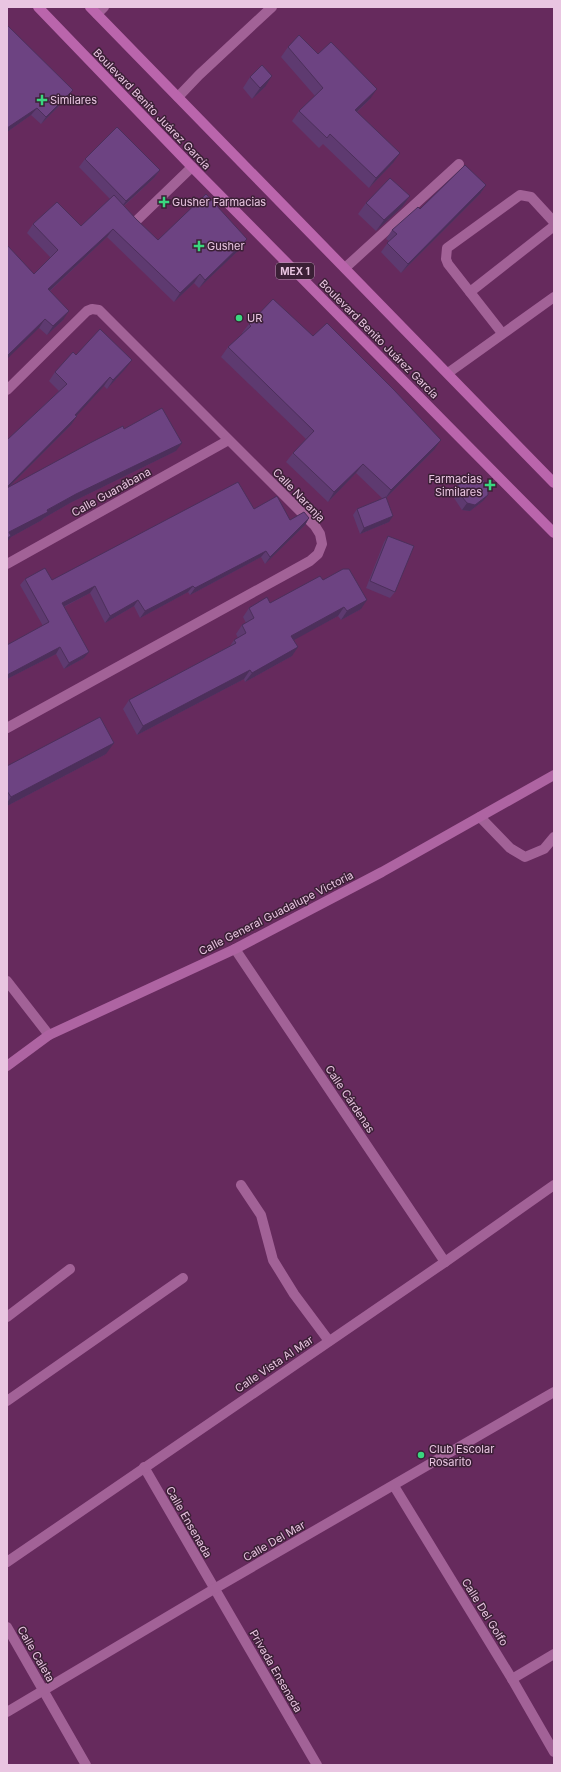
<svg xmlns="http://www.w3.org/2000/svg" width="561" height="1772" font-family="Inter,sans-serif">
  <rect width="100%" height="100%" fill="#662a5d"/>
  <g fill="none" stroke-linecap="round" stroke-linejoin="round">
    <!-- lane -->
    <g stroke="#a26297" stroke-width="10">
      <polyline points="134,223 192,167"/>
      <polyline points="345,268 459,164"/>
      <polyline points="470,292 554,226"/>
      <polyline points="502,333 448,264 446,259 447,248 520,195 531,197 554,222"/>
      <polyline points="448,373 554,297"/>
      <polyline points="480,817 510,848 525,857 544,849 554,837"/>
      <polyline points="241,1185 261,1215 273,1260 294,1294 329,1341"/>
    </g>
    <!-- street -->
    <g stroke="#a26297" stroke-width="10">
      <polyline points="97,14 104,7"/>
      <polyline points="178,97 199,75 272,7"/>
      <polyline points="7,390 87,311 92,309 99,310 315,526 320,534 322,544 318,554 310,561 7,728"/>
      <polyline points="7,564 227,441"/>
      <polyline points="235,949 445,1262"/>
      <polyline points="7,981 49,1035"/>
      <polyline points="7,1317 70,1269"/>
      <polyline points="7,1401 183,1278"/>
      <polyline points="144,1467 317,1765"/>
      <polyline points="394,1486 512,1679 554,1752"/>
      <polyline points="7,1562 445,1262 554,1185"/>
      <polyline points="7,1627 86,1765"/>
      <polyline points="512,1679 554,1654"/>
      <polyline points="7,1712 214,1589 554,1392"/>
    </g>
    <!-- secondary -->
    <polyline stroke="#ae64a2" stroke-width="10" points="7,1066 49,1035 235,949 382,872 554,775"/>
    <!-- primary -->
    <g stroke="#ba65ac" stroke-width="10">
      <polyline points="38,7 192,167 554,533"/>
      <polyline points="90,7 554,483"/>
    </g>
  </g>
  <!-- wall -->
  <g fill="#5e3a70">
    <polygon points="7,25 73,90 67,98 41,124 31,115 7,132"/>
    <polygon points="288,47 318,54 370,99 357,112 393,163 369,188 323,144 319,148 292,121 299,111 315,96 281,57"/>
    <polygon points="250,77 265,87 252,99 243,88"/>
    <polygon points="85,159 160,170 154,178 124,206 136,219 158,240 247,239 241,248 199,288 194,283 174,302 107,237 50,291 63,320 47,335 39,328 34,274 51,258 27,233 33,224 81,226 110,199 79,167"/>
    <polygon points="486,185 480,194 401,273 381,252 389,241 386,239 392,230 420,209"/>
    <polygon points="410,196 402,207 376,231 358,214 366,203"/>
    <polygon points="249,324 313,336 434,450 386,498 389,522 360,534 353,515 357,509 383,499 356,473 328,502 286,462 293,453 306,439 221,357 228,347 243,334 242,333"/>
    <polygon points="76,355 126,368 107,389 104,386 76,416 71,425 9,487 124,429 176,451 70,503 44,518 42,520 11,537 7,440 59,391 49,381 55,372"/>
    <polygon points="462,479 483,501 470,511 462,510 454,498 454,491"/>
    <polygon points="254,509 290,520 309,518 305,525 265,564 261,557 190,595 188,592 140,618 134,606 105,623 90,593 64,607 84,658 64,669 56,654 7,679 7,645 43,626 20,585 25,579 52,580"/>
    <polygon points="388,536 395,592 390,598 366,588 384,542"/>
    <polygon points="323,580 361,609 341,620 338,616 293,640 292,656 245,682 244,679 137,735 123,709 129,700 230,646 234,640 238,638 236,634 242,625 246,623 243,617 249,608 270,603"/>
    <polygon points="106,754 7,806 7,766"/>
  </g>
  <!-- shaded-wall -->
  <g fill="#4c2f5b">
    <polygon points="272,76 265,87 252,99 260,88"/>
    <polygon points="377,89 370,99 348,120 355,110"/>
    <polygon points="73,90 67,98 41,124 46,117"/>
    <polygon points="37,108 31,115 7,132 7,128"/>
    <polygon points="400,153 393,163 369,188 376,178"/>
    <polygon points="160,170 154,178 120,209 126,201"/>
    <polygon points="486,185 480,194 401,273 408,264"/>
    <polygon points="410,196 402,207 376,231 384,220"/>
    <polygon points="113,229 107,237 42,298 48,289"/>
    <polygon points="247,239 241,248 199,288 205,280"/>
    <polygon points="200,274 194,283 174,302 180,293"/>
    <polygon points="69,311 63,320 47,335 53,326"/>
    <polygon points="45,319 39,328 7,359 7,356"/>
    <polygon points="132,360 126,368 107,389 113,380"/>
    <polygon points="110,377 104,386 69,424 75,415"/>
    <polygon points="77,416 71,425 7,489 7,487"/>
    <polygon points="441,440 434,450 384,500 391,490"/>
    <polygon points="182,443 176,451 70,503 44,518 42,520 11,537 7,542 7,535 9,532 76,494"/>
    <polygon points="363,464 356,473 328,502 334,492"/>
    <polygon points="488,495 483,501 470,511 462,510 467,503"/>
    <polygon points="393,516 389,522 360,534 364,528"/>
    <polygon points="309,518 305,525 265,564 270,557"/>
    <polygon points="266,551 261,557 190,595 195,588"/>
    <polygon points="95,586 90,593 57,610 62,603"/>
    <polygon points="193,586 188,592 140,618 145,611"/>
    <polygon points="138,600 134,606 105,623 110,616"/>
    <polygon points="367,600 361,609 341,620 347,611"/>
    <polygon points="344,607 338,616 285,645 291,636"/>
    <polygon points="60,647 56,654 7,679 7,675"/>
    <polygon points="298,647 292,656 245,682 252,673"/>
    <polygon points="89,652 84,658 64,669 69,663"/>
    <polygon points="250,670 244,679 137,735 143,726"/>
    <polygon points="114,743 106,754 7,806 7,803 11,797"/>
  </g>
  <!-- building -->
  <g fill="#6d4382" stroke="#4c2f5b">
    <polygon points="7,25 73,90 46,117 37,108 7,128"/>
    <polygon points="299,35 318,54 331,42 377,89 355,110 400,153 376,178 330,134 327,138 299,111 323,88 288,47"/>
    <polygon points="262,65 272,76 260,88 250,77"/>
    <polygon points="117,127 160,170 126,201 85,159"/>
    <polygon points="465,165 486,185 408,264 387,243 397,234 392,230 418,207 420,209"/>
    <polygon points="390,178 410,196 384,220 366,203"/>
    <polygon points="206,194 247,239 205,280 200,274 180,293 113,229 48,289 69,311 53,326 45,319 7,356 7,245 34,274 58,250 33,224 57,202 81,226 114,195 136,219 158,240"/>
    <polygon points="273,299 313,336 327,323 394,390 441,440 391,490 363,464 334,492 293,453 314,431 228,347 251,326 249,324"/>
    <polygon points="100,329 132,360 113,380 110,377 75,415 77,416 7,487 7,440 67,384 55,372 73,352 76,355"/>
    <polygon points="162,408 182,443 76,494 47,510 48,512 9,532 11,536 7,538 7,488 90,443 123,426 124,429"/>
    <polygon points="470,474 483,480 488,487 488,495 475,505 467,503 458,492 458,485 462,479"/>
    <polygon points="238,482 254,509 277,496 290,520 304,512 309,518 270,557 266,551 195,588 193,586 145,611 138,600 110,616 95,586 62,603 89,652 69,663 60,647 7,675 7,645 49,622 25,579 45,568 52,580"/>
    <polygon points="386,497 393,516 364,528 357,509"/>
    <polygon points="388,536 414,546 395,592 370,581"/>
    <polygon points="343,569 349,569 367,600 347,611 344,607 291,636 298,647 252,673 250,670 143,726 129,700 236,643 234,640 246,633 242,625 254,618 249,608 267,597 270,603 320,576 323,580"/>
    <polygon points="100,717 114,743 11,797 7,791 7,766"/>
  </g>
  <!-- markers -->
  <g fill="#3ad77f" stroke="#3b2036" stroke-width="1.5">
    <path d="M40 94h4v4h4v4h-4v4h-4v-4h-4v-4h4z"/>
    <path d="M162 196h4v4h4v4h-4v4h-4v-4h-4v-4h4z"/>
    <path d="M197 240h4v4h4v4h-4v4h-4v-4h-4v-4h4z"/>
    <circle cx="239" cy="318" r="4"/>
    <path d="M488 479h4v4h4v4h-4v4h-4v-4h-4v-4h4z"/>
    <circle cx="421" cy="1455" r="4"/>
  </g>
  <g text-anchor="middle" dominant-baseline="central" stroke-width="3" stroke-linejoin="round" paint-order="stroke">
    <!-- shield labels -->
    <rect fill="#3b2036" stroke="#b594ae" stroke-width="1" x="276" y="263" width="38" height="16" rx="3"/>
    <g font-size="10" font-weight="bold" fill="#e9c5e1">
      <text x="295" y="271">MEX 1</text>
    </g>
    <!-- poi labels -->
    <g font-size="11" fill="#e9c5e1" stroke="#3b2036" text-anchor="start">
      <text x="50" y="100">Similares</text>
      <text x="172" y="202">Gusher Farmacias</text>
      <text x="207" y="246">Gusher</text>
      <text x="247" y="318">UR</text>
      <text x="482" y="479" text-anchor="end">Farmacias<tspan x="482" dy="13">Similares</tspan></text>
      <text x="429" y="1449">Club Escolar<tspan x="429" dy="13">Rosarito</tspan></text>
    </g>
    <!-- street labels -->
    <g font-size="11" fill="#e9c5e1" stroke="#3b2036">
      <text transform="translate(152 109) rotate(46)">Boulevard Benito Juárez García</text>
      <text transform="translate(379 339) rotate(45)">Boulevard Benito Juárez García</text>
      <text transform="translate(111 492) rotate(-29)">Calle Guanábana</text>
      <text transform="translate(299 495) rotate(46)">Calle Naranja</text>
      <text transform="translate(276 913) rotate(-27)">Calle General Guadalupe Victoria</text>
      <text transform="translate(350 1099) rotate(56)">Calle Cárdenas</text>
      <text transform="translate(274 1364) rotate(-34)">Calle Vista Al Mar</text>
      <text transform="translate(189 1522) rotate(60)">Calle Ensenada</text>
      <text transform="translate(274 1541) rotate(-30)">Calle Del Mar</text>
      <text transform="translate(485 1612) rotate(58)">Calle Del Golfo</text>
      <text transform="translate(36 1654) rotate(60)">Calle Caleta</text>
      <text transform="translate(276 1671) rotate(60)">Privada Ensenada</text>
    </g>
  </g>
  <!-- border -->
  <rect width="561" height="1772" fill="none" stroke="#e9c5e1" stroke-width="16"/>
</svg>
